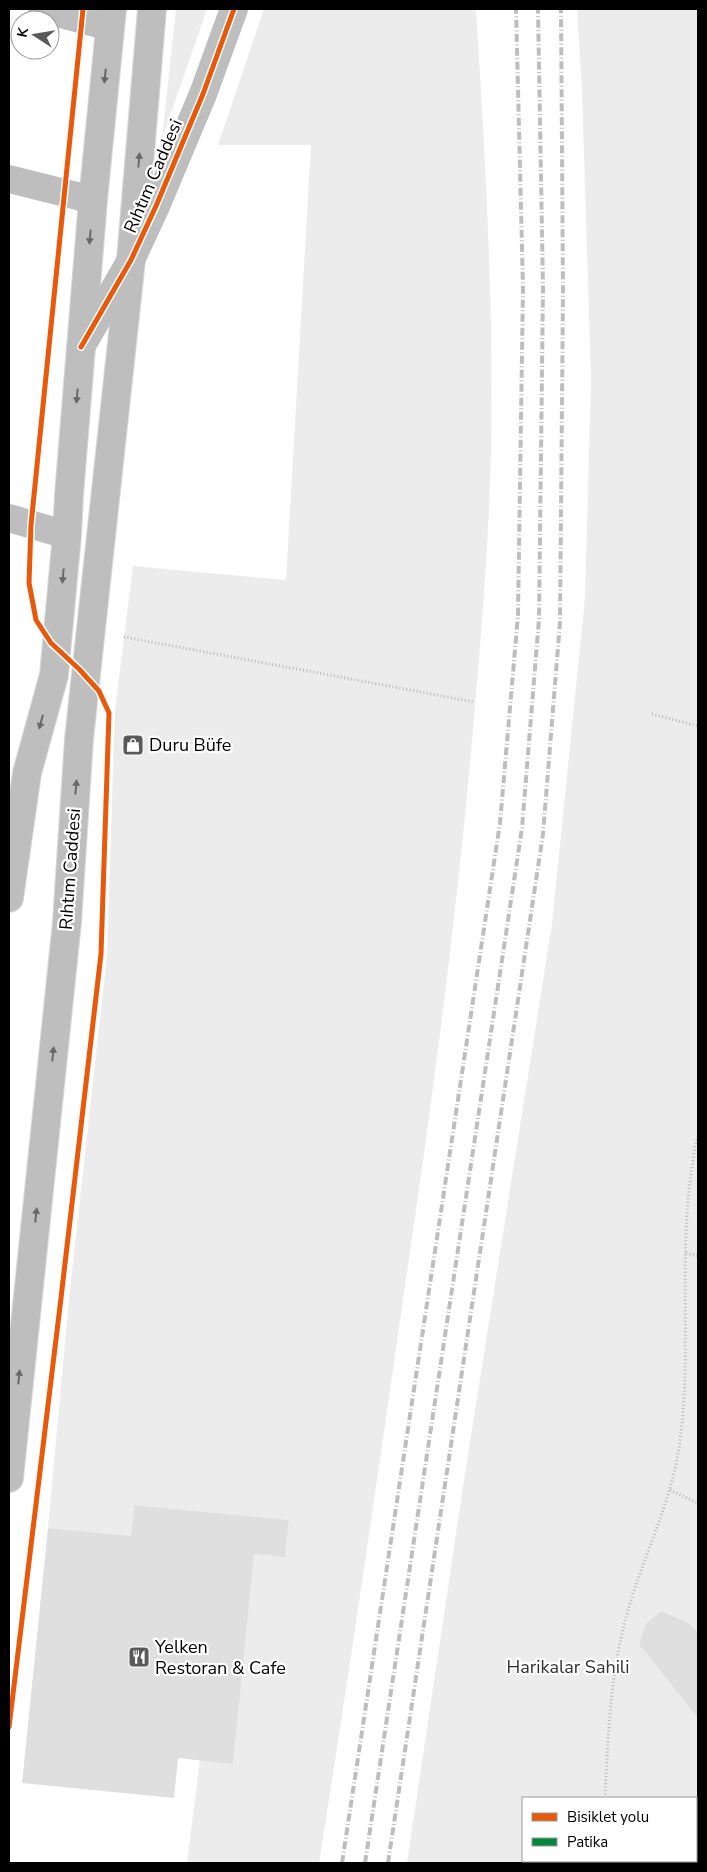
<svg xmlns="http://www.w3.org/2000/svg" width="707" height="1872" font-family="'Nunito Sans',sans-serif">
  <rect width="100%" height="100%" fill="#fff"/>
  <!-- green -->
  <g fill="#ececec" fill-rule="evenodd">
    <polygon points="176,9 207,9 162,139"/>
    <path d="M264 9H476C485 155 494 302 491 449 489 543 481 637 473 730 457 914 433 1096 406 1279 378 1474 350 1669 319 1863H187L200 1760 254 1554 285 1557 289 1520 134 1505 131 1536 48 1528 69 1299 107 955 115 710 133 566 286 580 311 145H218Z"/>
    <path d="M577 9H698V1863H407L464 1480 552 924 585 598 591 380 582 91ZM523 1798H696V1861H523Z"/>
  </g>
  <!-- building -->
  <g fill="#dfdfdf">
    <polygon points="134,1505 289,1520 285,1557 254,1554 233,1764 178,1758 174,1798 22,1783 48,1528 131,1536"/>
    <polygon points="661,1611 688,1623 698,1632 698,1718 639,1644 646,1624"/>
  </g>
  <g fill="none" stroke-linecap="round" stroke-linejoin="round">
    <!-- major casing -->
    <g stroke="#dbdbdb" stroke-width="30">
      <g id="major">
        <polyline points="9,898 27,773 54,675 67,535 69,495 93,200 112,9"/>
        <polyline points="9,1478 67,922 79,739 131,260 152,9"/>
      </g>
    </g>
    <!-- path -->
    <g stroke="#b9b9b9" stroke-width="3" stroke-dasharray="1 2.5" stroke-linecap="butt">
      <polyline points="124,637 475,702"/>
      <polyline points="652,714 698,726"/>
      <polyline points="686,1253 698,1256"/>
      <polyline points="670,1490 698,1503"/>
      <path d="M605 1798C608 1737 610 1674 627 1614 643 1556 672 1502 680 1441 690 1366 682 1290 687 1214 688 1192 692 1169 695 1146L698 1137"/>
      <polyline points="605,1861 605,1863"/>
    </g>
    <!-- minor -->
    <g stroke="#bebebe" stroke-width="28">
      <polyline points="42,9 110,27"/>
      <polyline points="9,179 93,200"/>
      <polyline points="81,347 131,260 156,206 203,94 234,9"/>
      <polyline points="9,518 67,535"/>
      <polyline points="696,1839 698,1837"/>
      <polyline points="663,1863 666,1861"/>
    </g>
    <!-- major -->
    <use href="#major" stroke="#bebebe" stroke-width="28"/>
    <!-- rail -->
    <g stroke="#bebebe" stroke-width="4" stroke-dasharray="8 2.5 1 2.5" stroke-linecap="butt">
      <polyline points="342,1863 500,823 518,615 523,288 516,9"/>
      <polyline points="365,1863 522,828 539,619 543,289 538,9"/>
      <polyline points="388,1863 543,834 560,622 563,291 561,9"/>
    </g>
    <!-- quiet -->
    <g stroke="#00873e" stroke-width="4" stroke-dasharray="8 4" stroke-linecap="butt">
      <polyline points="696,1839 698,1837"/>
      <polyline points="663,1863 666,1861"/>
    </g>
    <!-- cycleway casing -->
    <g stroke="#fff" stroke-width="8">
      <g id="cycleway">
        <polyline points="81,347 131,260 156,206 203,94 234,9"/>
        <polyline points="9,1727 61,1298 101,954 109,713 99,691 79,669 51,643 36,620 29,583 31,525 83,9"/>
      </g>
    </g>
    <!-- cycleway -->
    <use href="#cycleway" stroke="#e8590c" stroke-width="5"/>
  </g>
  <!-- one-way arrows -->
  <defs><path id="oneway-solid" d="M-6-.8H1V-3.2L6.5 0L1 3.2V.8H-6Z" transform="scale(1.25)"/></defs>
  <g fill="#686868">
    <use href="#oneway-solid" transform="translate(105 76) rotate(96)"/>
    <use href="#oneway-solid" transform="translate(139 160) rotate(-85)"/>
    <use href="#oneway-solid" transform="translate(90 237) rotate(95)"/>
    <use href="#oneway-solid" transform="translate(77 396) rotate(95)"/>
    <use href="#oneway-solid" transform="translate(63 576) rotate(95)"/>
    <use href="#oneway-solid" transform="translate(41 722) rotate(105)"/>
    <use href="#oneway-solid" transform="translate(76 787) rotate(-85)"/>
    <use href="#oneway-solid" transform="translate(53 1054) rotate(-84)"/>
    <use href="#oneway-solid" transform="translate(36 1215) rotate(-84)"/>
    <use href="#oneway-solid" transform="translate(19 1377) rotate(-84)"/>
  </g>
  <!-- icons -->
  <defs>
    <g id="shop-square" transform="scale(1.125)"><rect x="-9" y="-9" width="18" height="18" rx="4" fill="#595959" stroke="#fff"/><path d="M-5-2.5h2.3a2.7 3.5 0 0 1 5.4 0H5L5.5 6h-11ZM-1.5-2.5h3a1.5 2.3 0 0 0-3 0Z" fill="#fff"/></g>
    <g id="restaurant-square" transform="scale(1.125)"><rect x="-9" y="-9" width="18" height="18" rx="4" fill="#595959" stroke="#fff"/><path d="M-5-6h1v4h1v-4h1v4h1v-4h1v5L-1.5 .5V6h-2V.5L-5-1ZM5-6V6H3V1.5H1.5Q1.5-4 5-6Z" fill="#fff"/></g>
  </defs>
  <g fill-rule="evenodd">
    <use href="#shop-square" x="133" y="745"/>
    <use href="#restaurant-square" x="139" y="1657"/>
  </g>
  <g text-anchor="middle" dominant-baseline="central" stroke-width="4.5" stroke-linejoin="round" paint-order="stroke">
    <!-- street labels -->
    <g font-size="18" fill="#000" stroke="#fff">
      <text transform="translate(153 176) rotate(-67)">Rıhtım Caddesi</text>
      <text transform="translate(70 869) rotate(-86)">Rıhtım Caddesi</text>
    </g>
    <!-- poi labels -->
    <g font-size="18" fill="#000" stroke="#fff" text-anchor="start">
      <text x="149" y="745">Duru Büfe</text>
      <text x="155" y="1647">Yelken<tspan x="155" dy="21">Restoran &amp; Cafe</tspan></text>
    </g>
    <!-- park labels -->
    <g font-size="18" fill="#333" stroke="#fff">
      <text x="568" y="1667">Harikalar Sahili</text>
    </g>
  </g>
  <!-- border -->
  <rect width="707" height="1872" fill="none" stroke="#000000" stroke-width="20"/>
  <!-- legend -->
  <rect x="522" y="1797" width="175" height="65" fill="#ffffff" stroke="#999999"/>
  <rect x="532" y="1813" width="25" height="8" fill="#e8590c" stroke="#999999"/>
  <text x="567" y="1822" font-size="15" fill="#000000">Bisiklet yolu</text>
  <rect x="532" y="1838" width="25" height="8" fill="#00873e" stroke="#999999"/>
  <text x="567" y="1847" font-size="15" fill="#000000">Patika</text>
  <!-- north arrow -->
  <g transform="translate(35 35) rotate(282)"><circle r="24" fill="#ffffff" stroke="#999999"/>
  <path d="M0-4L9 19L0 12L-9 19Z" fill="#595959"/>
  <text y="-8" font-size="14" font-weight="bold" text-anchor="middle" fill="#000000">K</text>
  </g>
</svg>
